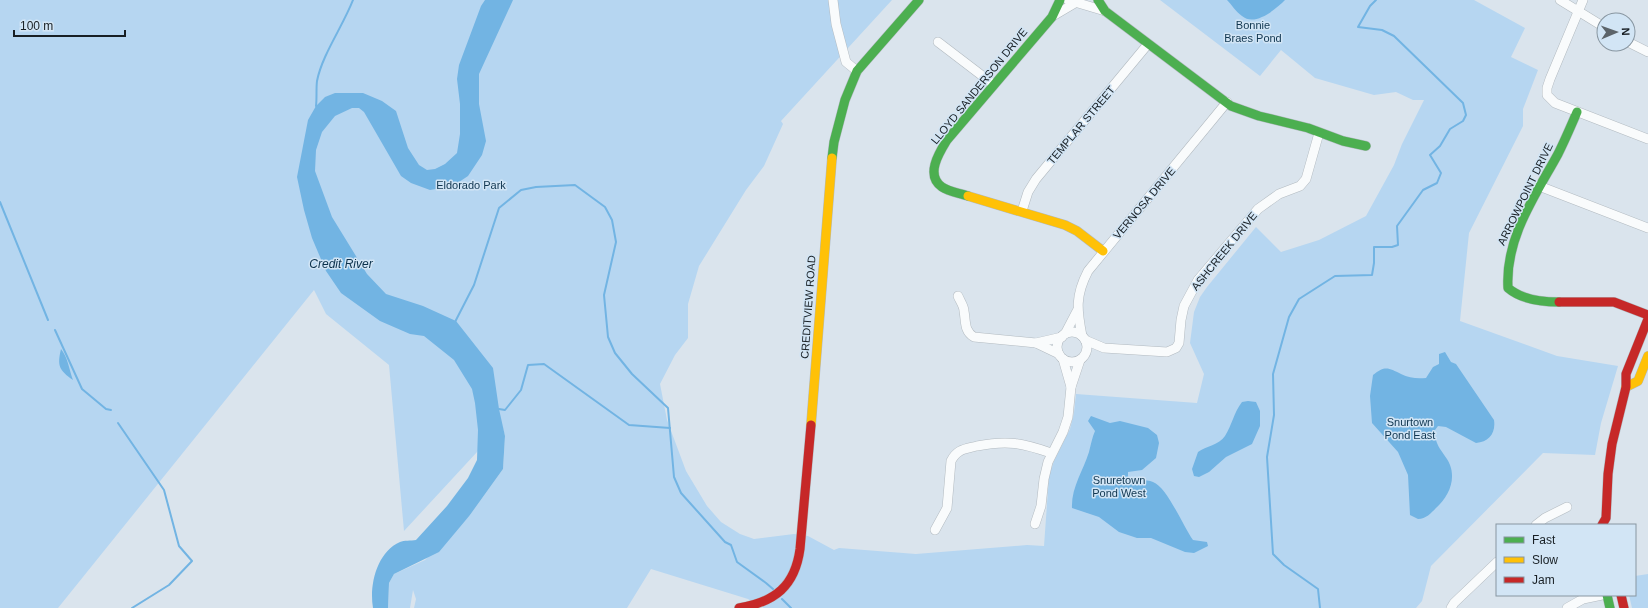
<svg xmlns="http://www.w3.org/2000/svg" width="1648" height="608" font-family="Arial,sans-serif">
  <rect width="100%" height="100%" fill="#dae4ed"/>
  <!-- green -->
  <g fill="#b6d6f1">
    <polygon points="0,0 892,0 781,121 783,124 764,166 746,190 699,266 688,304 688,338 675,355 660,384 667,420 686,471 707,506 721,522 740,534 754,539 794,534 808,536 834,550 839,548 916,554 1027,545 1044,546 1049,476 1054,461 1070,429 1074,413 1076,394 1197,403 1204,374 1190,343 1194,312 1200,297 1207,287 1256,227 1281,252 1319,240 1366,216 1394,165 1402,144 1424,100 1413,100 1396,92 1374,95 1315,78 1281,50 1260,76 1160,0 1474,0 1525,28 1511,57 1538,70 1523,109 1523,126 1469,233 1460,321 1557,356 1618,366 1601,423 1595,455 1543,453 1431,566 1422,601 1416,608 764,608 748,599 651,569 627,608 414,608 416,599 413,590 410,608 388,608 389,583 394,574 425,560 470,515 503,469 505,436 502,425 404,531 389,365 326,314 314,290 58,608 0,608"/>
    <polygon points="1648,574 1648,608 1632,608 1629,595 1635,595 1635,576"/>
  </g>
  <!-- water -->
  <g fill="#72b4e3">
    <path d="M485 0H513L479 74V104L486 141 482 155 468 176 453 186 430 190 411 183 401 176 364 112 359 108H352L335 116 322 132 316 150 315 171 332 217 367 274 386 294 423 306 456 321 493 368 499 409 505 436 503 469 470 515 439 552 394 574 389 583 388 608H373C369 585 377 552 400 542 404 540 411 541 416 540L447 506 468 478 477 460 478 430 475 403 472 389 454 360 424 336 410 334 380 321 341 293 326 271 312 238 304 210 297 177 308 120 316 106 325 97 335 93H363L382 101 396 111 408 148 419 165 427 170 435 169 445 164 457 153 460 134V104L457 79 459 65 481 6Z"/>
    <path d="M1227 0H1285C1276 9 1255 27 1242 16 1236 12 1232 5 1227 0Z"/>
    <path d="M61 349C68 358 69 369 73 380 59 370 57 366 61 349Z"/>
    <path d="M1445 352 1451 362 1456 364 1494 420C1496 433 1489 442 1476 443L1446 427 1438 426 1435 430C1435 434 1435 439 1437 443 1440 451 1447 457 1450 465 1456 481 1448 497 1436 508 1431 513 1426 519 1418 519L1410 515 1408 475 1398 452 1372 423 1370 396 1373 375C1385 365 1389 368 1401 374 1409 378 1417 379 1426 378L1433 367 1439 364V354Z"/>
    <path d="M1248 401 1256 402 1260 411V426L1252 444 1226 457 1209 472 1199 477 1194 476 1192 469 1198 452C1206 446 1219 445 1225 436 1232 425 1234 412 1242 402Z"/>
    <path d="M1091 416 1110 423 1120 421 1148 428 1157 435 1159 443 1156 458 1142 470 1128 472V479C1135 480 1146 479 1153 482 1167 487 1183 526 1193 540L1207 542 1208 546 1194 553 1185 552 1151 538H1137L1119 532 1099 517 1072 508C1071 488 1083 471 1089 452 1091 444 1092 438 1095 431L1088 421Z"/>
  </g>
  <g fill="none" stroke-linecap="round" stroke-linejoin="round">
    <!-- stream -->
    <g stroke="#72b4e3" stroke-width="2">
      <path d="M316 106C317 98 316 89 317 81 322 55 343 26 353 0"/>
      <polyline points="0,202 48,320"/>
      <polyline points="455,322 474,285 499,208 521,190 536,187 575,185 605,207 612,220 616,242 604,295 608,337 615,353 632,374 668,408 674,477 681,493 725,542 731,545 737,562 766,583 773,589"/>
      <polyline points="55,330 82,389 106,409 111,410"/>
      <polyline points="499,409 505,410 521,390 528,365 544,364 629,425 670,428"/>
      <polyline points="118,423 164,490 179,546 192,561 169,585 132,608"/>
      <polyline points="782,599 791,608"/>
      <polyline points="1320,608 1318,589 1284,565 1273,554 1267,457 1274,415 1273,374 1289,317 1299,299 1335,276 1372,275 1374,263 1374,247 1392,247 1398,245 1397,226 1423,190 1437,183 1441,173 1430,155 1440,146 1450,129 1463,121 1466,115 1463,103 1394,36 1382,30 1358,27 1370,6 1376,0"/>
    </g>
    <!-- street casing -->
    <g stroke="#b2bac0" stroke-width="10">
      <g id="street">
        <polyline points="833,0 836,24 846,62 857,71"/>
        <polyline points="1068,0 1105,11"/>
        <polyline points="1560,0 1604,27"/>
        <polyline points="1583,0 1550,79 1547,88 1547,95 1555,103 1648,139"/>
        <polyline points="1053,16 1075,3"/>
        <polyline points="938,42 993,84"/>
        <polyline points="1628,42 1648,52"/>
        <polyline points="1539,186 1648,228"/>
        <polyline points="1022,211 1028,192 1036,179 1148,44"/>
        <path d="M958 296C960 301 964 306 964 311 966 322 964 331 974 337L1036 343 1062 337"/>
        <circle cx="1072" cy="347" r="15"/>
        <polyline points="1065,334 1077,311"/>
        <path d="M1082 336C1077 310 1075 296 1088 271L1227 102"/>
        <polyline points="1085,340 1104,348 1167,352 1176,348 1179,343 1181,320 1184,306 1198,280 1258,209 1279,194 1300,186 1306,179 1319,133"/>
        <polyline points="1036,343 1059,354"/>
        <polyline points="1063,359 1071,387"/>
        <polyline points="1035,524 1041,506 1044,479 1048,462 1063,432 1068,417 1071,387 1080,360"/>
        <polyline points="1536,525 1545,518 1567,507"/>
        <path d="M935 530 947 508 951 461C957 449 965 449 977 446 1008 440 1022 443 1051 453"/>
        <polyline points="1451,608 1454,603 1497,562"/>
        <polyline points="1567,608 1583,599 1602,595"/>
      </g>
    </g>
    <!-- fast casing -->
    <g stroke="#b2bac0" stroke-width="10">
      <g id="fast">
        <polyline points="1098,0 1105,11 1231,106 1259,116 1308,128 1343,141 1366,146"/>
        <polyline points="832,158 834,142 845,100 857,71 919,0"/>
        <path d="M968 196C960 193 949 192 942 187 925 175 939 153 947 140L1052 17 1060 0"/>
        <path d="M1559 302C1542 302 1522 300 1508 288 1505 238 1535 196 1558 154 1565 140 1571 126 1577 112"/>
        <polyline points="1607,595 1610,608"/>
      </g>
    </g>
    <!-- slow casing -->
    <g stroke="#b2bac0" stroke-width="10">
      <g id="slow">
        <polyline points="968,196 1065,225 1077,231 1103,251"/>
        <polyline points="1626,387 1638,381 1648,356"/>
        <polyline points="811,425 832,158"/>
      </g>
    </g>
    <!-- jam casing -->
    <g stroke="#b2bac0" stroke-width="10">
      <g id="jam">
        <polyline points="1559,302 1614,302 1648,315"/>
        <polyline points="1602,525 1606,518 1608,474 1612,444 1626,387 1626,374 1648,319"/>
        <polyline points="1621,595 1624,608"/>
        <path d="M739 608C775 602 795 586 800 549L811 425"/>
      </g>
    </g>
    <!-- street -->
    <use href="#street" stroke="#f9fbfc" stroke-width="9"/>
    <!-- fast -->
    <use href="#fast" stroke="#4caf50" stroke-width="9"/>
    <!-- slow -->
    <use href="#slow" stroke="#ffc107" stroke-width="9"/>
    <!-- jam -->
    <use href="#jam" stroke="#c62828" stroke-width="9"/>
  </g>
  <g text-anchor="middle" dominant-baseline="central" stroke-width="3" stroke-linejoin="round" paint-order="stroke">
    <!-- park labels -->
    <g font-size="11" fill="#103650" stroke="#d2e5f5">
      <text x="1253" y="25">Bonnie<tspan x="1253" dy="13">Braes Pond</tspan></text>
      <text x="471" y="185">Eldorado Park</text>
      <text x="1410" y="422">Snurtown<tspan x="1410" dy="13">Pond East</tspan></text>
      <text x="1119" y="480">Snuretown<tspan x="1119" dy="13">Pond West</tspan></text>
    </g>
    <!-- street labels -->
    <g font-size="11" fill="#181f24" stroke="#d2e5f5">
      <text transform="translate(979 86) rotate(-51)">LLOYD SANDERSON DRIVE</text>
      <text transform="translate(1081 125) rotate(-50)">TEMPLAR STREET</text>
      <text transform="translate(1525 194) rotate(-64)">ARROWPOINT DRIVE</text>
      <text transform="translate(1144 203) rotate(-50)">VERNOSA DRIVE</text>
      <text transform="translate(1224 251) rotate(-51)">ASHCREEK DRIVE</text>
      <text transform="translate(808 307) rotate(-86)">CREDITVIEW ROAD</text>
    </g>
    <!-- water labels -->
    <g font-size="12" font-style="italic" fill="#0b314c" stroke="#d2e5f5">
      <text x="341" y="264">Credit River</text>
    </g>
  </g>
  <!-- legend -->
  <rect x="1496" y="524" width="140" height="72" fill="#d2e5f5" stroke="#8896a1"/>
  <rect x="1504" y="537" width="20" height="6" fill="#4caf50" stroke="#8896a1"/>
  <text x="1532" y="544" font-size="12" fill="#181f24">Fast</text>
  <rect x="1504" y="557" width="20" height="6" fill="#ffc107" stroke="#8896a1"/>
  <text x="1532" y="564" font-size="12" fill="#181f24">Slow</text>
  <rect x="1504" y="577" width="20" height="6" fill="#c62828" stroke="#8896a1"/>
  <text x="1532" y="584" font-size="12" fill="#181f24">Jam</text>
  <!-- north arrow -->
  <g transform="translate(1616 32) rotate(88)"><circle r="19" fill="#d2e5f5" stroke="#8896a1"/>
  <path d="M0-3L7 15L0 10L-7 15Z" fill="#5c646a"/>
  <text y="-6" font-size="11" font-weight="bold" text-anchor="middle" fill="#181f24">N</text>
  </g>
  <!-- scale -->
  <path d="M14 30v6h111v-6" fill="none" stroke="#181f24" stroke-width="2"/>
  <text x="20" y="30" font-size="12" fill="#181f24" stroke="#d2e5f5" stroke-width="3" paint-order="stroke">100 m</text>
</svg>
